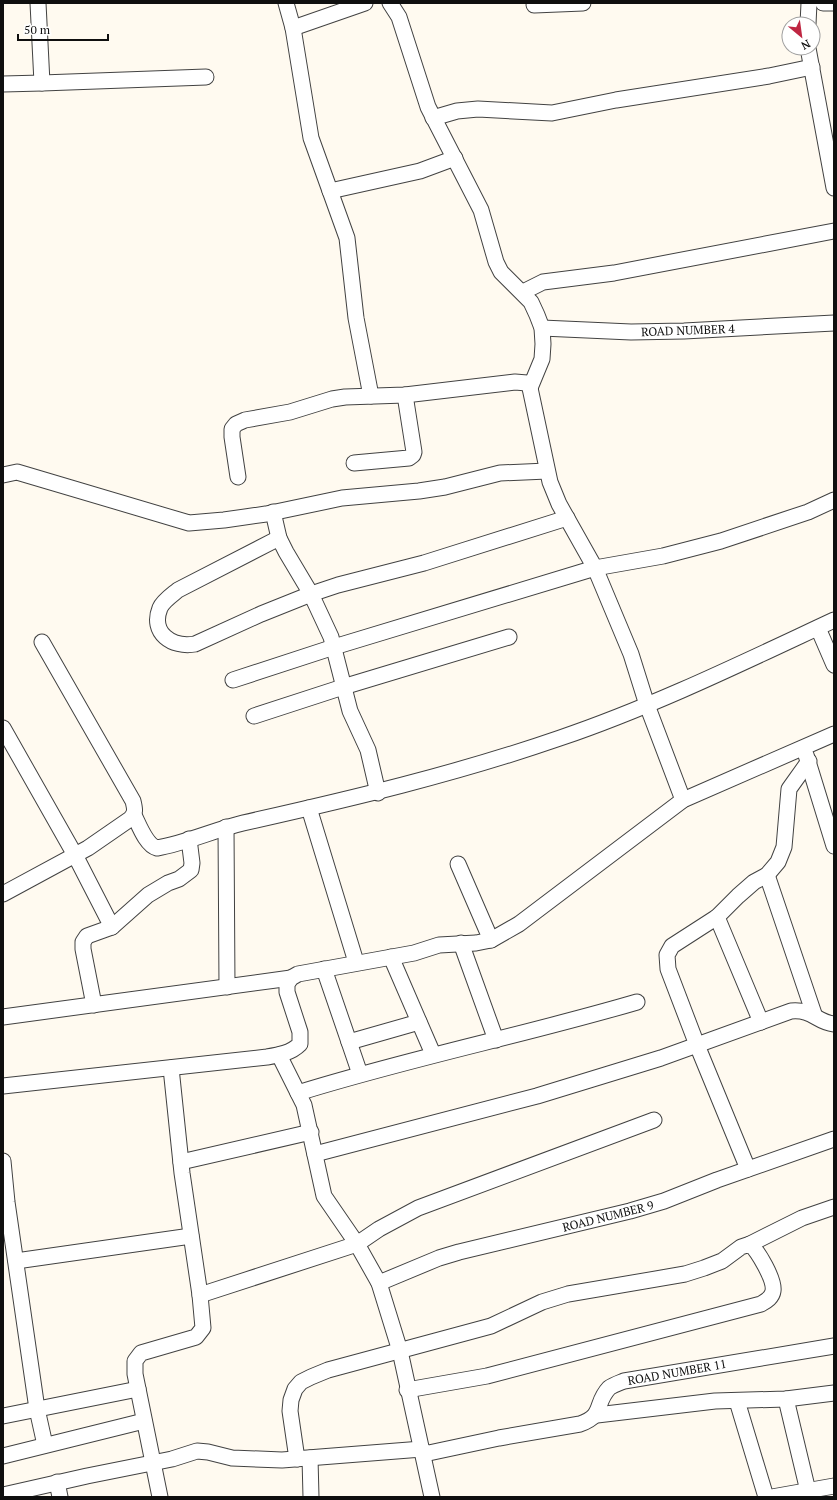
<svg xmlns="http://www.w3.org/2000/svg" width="837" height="1500" font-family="'PT Serif',serif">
  <rect width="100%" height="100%" fill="#fffaf0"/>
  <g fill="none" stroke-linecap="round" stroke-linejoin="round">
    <!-- minor casing -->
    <g stroke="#424242" stroke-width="17">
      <g id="minor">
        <polyline points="286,3 293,28 311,138 347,238 356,318 371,396"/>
        <polyline points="390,3 399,17 428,107 481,210 496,262 501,272 531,302 537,315 542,328 543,344 542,359 530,388"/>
        <polyline points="823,3 833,3"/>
        <polyline points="534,5 583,3"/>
        <polyline points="808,24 809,3"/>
        <polyline points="293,28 365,3"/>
        <polyline points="808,48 834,188"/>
        <polyline points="42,83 206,77"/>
        <polyline points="3,84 42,83 38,3"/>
        <polyline points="433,118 457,111 478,109 552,113 616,100 769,76 812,67"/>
        <polyline points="330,191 420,171 455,158"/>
        <polyline points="523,292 543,282 614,273 834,231"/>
        <polyline points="542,328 631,332 684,331 834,323"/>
        <polyline points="354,463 409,458 413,455 414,452 405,395"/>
        <polyline points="3,475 17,472 189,523 224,520 266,514 342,498 419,491 445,487 500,473 547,471"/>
        <polyline points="238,477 232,437 232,429 236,424 245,420 290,412 332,399 345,397 405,395 515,382 527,383 530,388 550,482 559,504 595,568 631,654 647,705 683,800"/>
        <polyline points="273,512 279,538 286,552 311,594 331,637 350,711 368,750 378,793"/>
        <path d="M279 538 178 590C172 595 163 601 160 608 150 633 172 648 195 644L261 614 311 594 338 585 424 563 567 518"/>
        <polyline points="818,628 834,665"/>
        <polyline points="233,680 334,647 595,568 663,556 721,541 808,512 834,500"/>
        <polyline points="254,716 343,687 509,637"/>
        <polyline points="3,728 75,855 112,927"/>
        <polyline points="806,755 834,846"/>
        <polyline points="309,808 356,962"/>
        <path d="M134 815C139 825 146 845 157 848 186 843 214 830 243 823 350 799 456 774 560 738 654 706 744 662 834 620"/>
        <polyline points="226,827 227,987"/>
        <polyline points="458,864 491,940"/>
        <polyline points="767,875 814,1014"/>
        <path d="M3 894 88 848 130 819C136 813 135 809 133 801L42 642"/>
        <polyline points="717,917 761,1022"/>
        <polyline points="461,943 496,1040"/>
        <polyline points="391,957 433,1054"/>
        <polyline points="324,969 360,1074"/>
        <polyline points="94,1005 83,949 83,942 87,936 112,927 148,895 168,883 179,879 191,870 192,863 189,839"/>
        <polyline points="3,1017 291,978"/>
        <polyline points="349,1042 419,1022"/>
        <polyline points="279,1055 304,1105 324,1196 357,1244 379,1283 400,1351 432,1497"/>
        <path d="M3 1086 267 1057C279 1055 291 1053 300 1044V1032L287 992V984L291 978 298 974 414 953 439 945 476 943 491 940 519 924 683 800 834 734"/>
        <path d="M298 1093C410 1058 525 1035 637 1002"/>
        <path d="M315 1154 537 1096 661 1058 791 1011C813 1009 816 1022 834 1024"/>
        <polyline points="3,1161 7,1202 37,1409 45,1445"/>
        <polyline points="181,1162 311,1132"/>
        <polyline points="748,1169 697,1045 668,969 667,955 672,946 717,917 738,896 754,882 767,875 778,862 784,847 789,789 809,761"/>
        <polyline points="750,1244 802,1218 834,1207"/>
        <polyline points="16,1261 191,1236"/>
        <polyline points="379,1283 439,1258 459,1252 630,1211 664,1201 717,1180 834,1139"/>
        <polyline points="200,1295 357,1244 379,1229 418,1208 654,1120"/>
        <polyline points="786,1399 808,1491"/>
        <polyline points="737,1401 766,1497"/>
        <polyline points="597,1415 715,1401 786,1399 834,1393"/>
        <polyline points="3,1416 138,1389"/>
        <path d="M424 1454 499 1438 580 1424C605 1415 594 1404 609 1388 613 1385 619 1383 624 1381L834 1346"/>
        <polyline points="3,1456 144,1421"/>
        <polyline points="310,1458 311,1497"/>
        <path d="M297 1459 290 1411 291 1400 295 1389 301 1382 311 1377 328 1370 491 1326 542 1302 568 1294 685 1274 704 1268 722 1261 741 1247 750 1244C758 1251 775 1280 773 1291 772 1298 766 1301 761 1304L487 1376 407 1390"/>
        <polyline points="57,1482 60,1497"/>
        <polyline points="3,1495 87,1476 172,1459 197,1451 208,1452 232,1458 282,1460 422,1449"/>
        <polyline points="160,1497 135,1374 135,1361 141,1353 196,1337 203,1328 200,1295 182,1173 171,1068"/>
        <polyline points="772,1497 834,1486"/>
      </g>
    </g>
    <!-- minor -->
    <use href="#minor" stroke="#fff" stroke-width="15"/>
  </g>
  <g text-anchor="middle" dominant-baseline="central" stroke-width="4" stroke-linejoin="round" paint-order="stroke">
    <!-- street labels -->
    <g font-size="12" fill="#0f0f0f" stroke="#fff">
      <text transform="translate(688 330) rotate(-2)">ROAD NUMBER 4</text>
      <text transform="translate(608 1216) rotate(-14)">ROAD NUMBER 9</text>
      <text transform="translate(677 1372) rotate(-10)">ROAD NUMBER 11</text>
    </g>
  </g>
  <!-- border -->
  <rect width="837" height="1500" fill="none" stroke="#0f0f0f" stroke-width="8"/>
  <!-- north arrow -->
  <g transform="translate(801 36) rotate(151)"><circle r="19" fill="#ffffff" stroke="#9f9f9f"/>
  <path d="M0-3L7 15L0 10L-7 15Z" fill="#bf2642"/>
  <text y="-6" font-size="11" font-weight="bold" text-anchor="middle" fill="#0f0f0f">N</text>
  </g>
  <!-- scale -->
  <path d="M18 34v6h90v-6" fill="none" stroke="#0f0f0f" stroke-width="2"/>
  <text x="24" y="34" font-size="12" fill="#0f0f0f" stroke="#ffffff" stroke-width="3" paint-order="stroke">50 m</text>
</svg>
